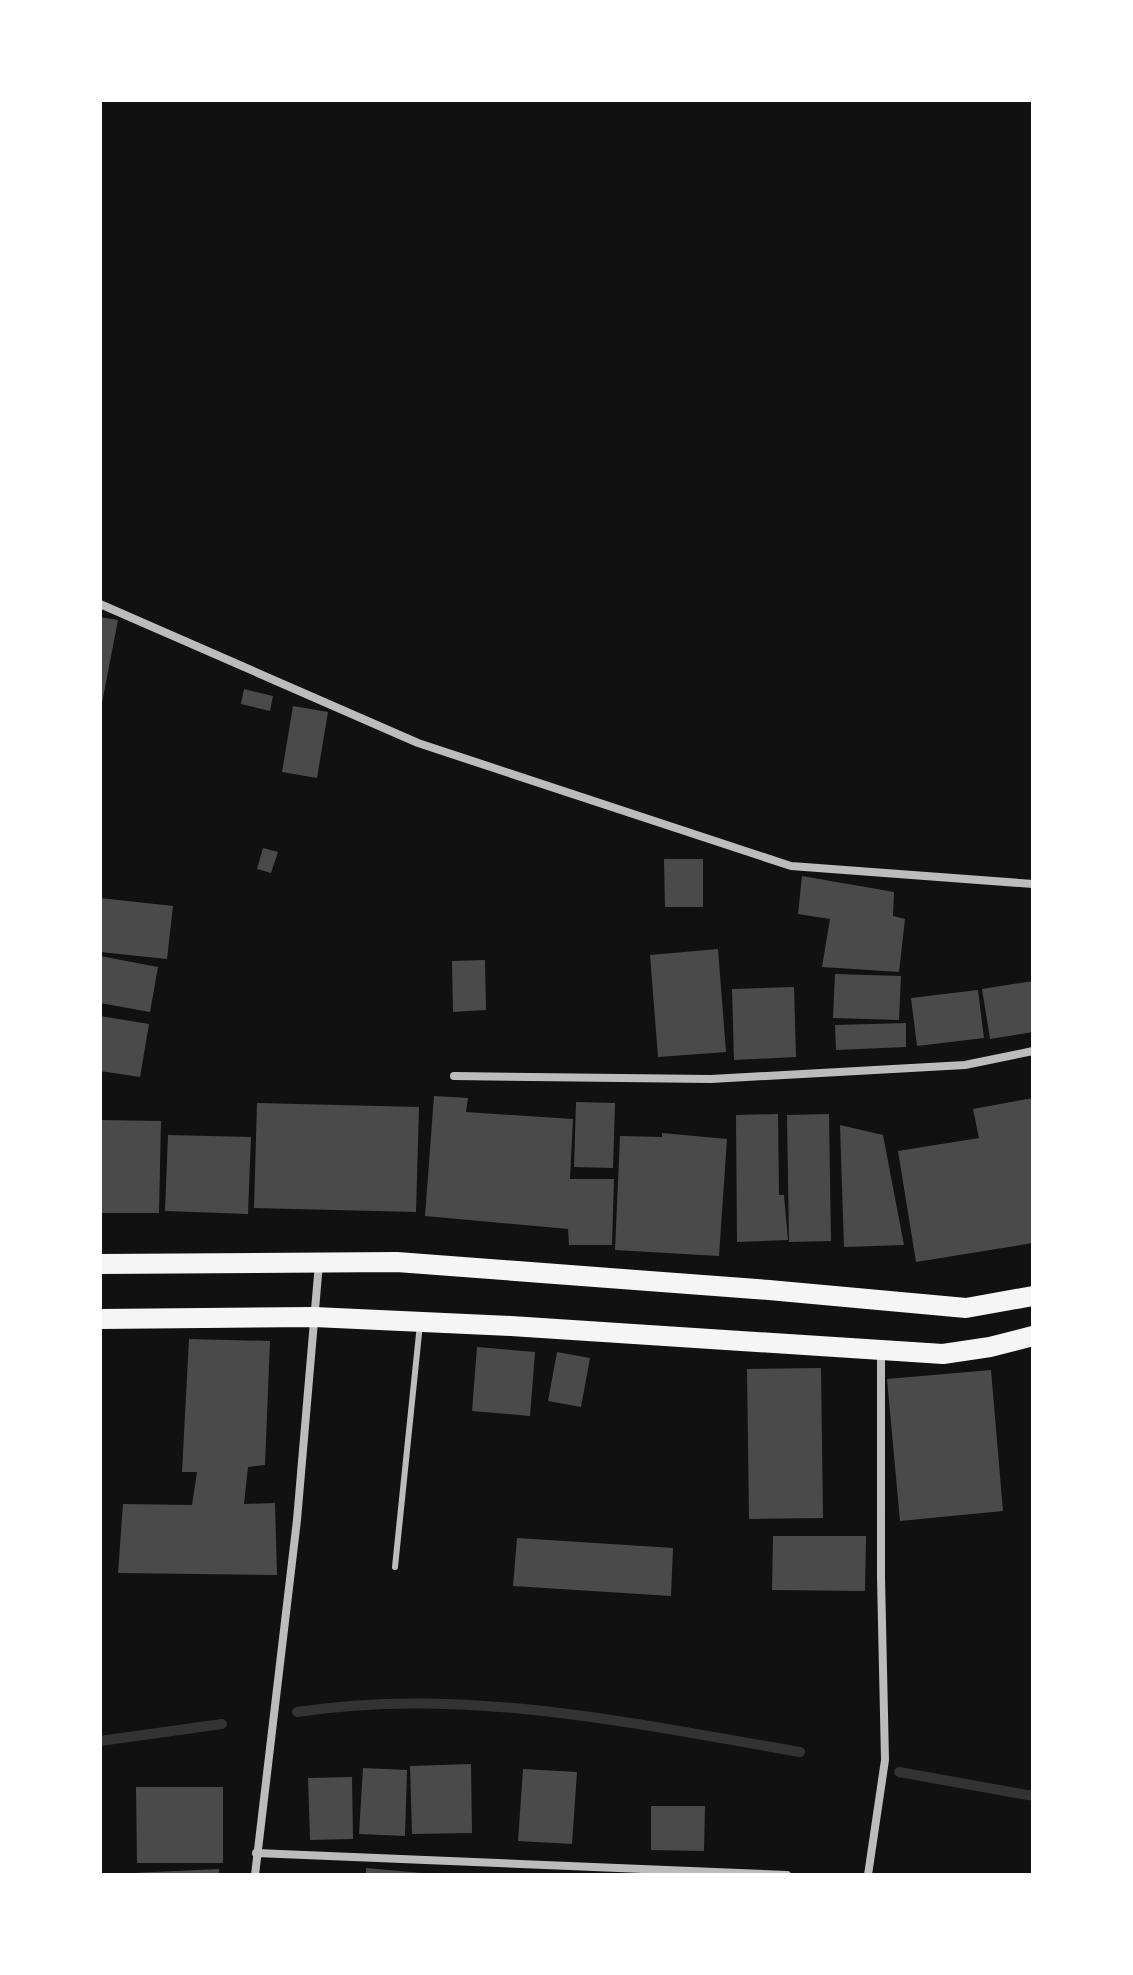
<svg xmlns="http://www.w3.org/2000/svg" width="1133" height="1975" font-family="'DejaVu Sans',sans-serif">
  <rect width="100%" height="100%" fill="#111"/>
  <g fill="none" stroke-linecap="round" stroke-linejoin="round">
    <!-- stream -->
    <g stroke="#333" stroke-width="10">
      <path d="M297 1712C464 1686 636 1724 800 1752"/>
      <polyline points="100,1741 222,1724"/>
      <polyline points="899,1772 1033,1796"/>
    </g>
  </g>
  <!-- building -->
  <g fill="#4a4a4a">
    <polygon points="100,617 118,620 101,708 100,708"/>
    <polygon points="244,689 273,696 270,711 241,704"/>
    <polygon points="293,706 328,712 317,778 282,772"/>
    <polygon points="263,848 278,852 271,873 257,869"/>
    <polygon points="664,859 703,859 703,907 665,907"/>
    <polygon points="802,876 894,892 893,916 905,919 899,972 822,967 830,919 798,914"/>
    <polygon points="100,898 173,906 167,959 100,952"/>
    <polygon points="718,949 726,1052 658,1057 650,955"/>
    <polygon points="100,956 158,967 150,1012 100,1003"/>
    <polygon points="485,960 486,1010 453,1012 452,961"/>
    <polygon points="835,974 901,976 899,1020 833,1018"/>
    <polygon points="1033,981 1033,1032 990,1039 982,989"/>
    <polygon points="794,987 796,1057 734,1060 732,989"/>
    <polygon points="978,990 984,1038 917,1046 911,998"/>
    <polygon points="100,1016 149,1024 140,1077 100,1071"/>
    <polygon points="906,1023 906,1047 836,1050 835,1025"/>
    <polygon points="434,1096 468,1098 466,1112 573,1119 570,1179 614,1179 612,1245 569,1245 568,1229 425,1216"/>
    <polygon points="1033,1098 1033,1243 916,1262 898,1151 979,1138 973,1109"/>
    <polygon points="576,1102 615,1103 613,1168 574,1167"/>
    <polygon points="257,1103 419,1107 416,1212 254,1208"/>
    <polygon points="778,1114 779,1195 784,1195 788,1240 737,1242 736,1115"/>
    <polygon points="829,1114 831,1241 789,1242 787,1115"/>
    <polygon points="100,1120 161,1121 159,1213 100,1213"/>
    <polygon points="840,1125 883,1135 904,1245 844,1247"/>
    <polygon points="662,1133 727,1139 719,1256 615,1250 620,1136 662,1137"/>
    <polygon points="168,1135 251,1137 248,1214 165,1211"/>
    <polygon points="189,1339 270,1341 265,1465 248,1467 244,1504 275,1503 277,1575 118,1573 123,1504 192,1505 197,1472 182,1472"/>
    <polygon points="477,1347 535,1352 530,1416 472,1411"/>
    <polygon points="557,1352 590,1358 581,1407 548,1401"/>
    <polygon points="821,1368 823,1518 749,1519 747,1369"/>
    <polygon points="991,1370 1003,1511 900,1521 887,1379"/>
    <polygon points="773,1536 866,1536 865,1591 772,1590"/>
    <polygon points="517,1538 673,1548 671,1596 513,1586"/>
    <polygon points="471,1764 472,1833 412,1834 410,1766"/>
    <polygon points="363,1768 407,1770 405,1836 359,1834"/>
    <polygon points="523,1769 577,1772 572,1844 518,1841"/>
    <polygon points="352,1777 353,1839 310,1840 308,1778"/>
    <polygon points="136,1787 223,1787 223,1863 137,1863"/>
    <polygon points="651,1806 705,1806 704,1851 651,1850"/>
    <polygon points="366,1868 422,1873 421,1875 366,1875"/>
    <polygon points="219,1869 219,1875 133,1875 133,1873"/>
  </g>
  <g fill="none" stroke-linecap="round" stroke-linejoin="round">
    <!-- service -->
    <polyline stroke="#bcbcbc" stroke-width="6" points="395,1567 420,1324"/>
    <!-- minor -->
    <g stroke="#bcbcbc" stroke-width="8">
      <polyline points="100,604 418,743 791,866 1033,884"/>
      <polyline points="454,1076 711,1079 965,1065 1033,1051"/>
      <polyline points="256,1853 787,1875"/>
      <polyline points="255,1875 297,1520 319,1263"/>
      <polyline points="868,1875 885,1760 881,1578 881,1351"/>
    </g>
    <!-- primary -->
    <g stroke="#f5f5f5" stroke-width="20">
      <polyline points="100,1264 397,1262 769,1290 966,1308 1033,1296"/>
      <polyline points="100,1319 314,1317 511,1326 943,1354 990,1347 1033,1336"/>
    </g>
  </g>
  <!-- border -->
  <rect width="1133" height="1975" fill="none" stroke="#ffffff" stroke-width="204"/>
</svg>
